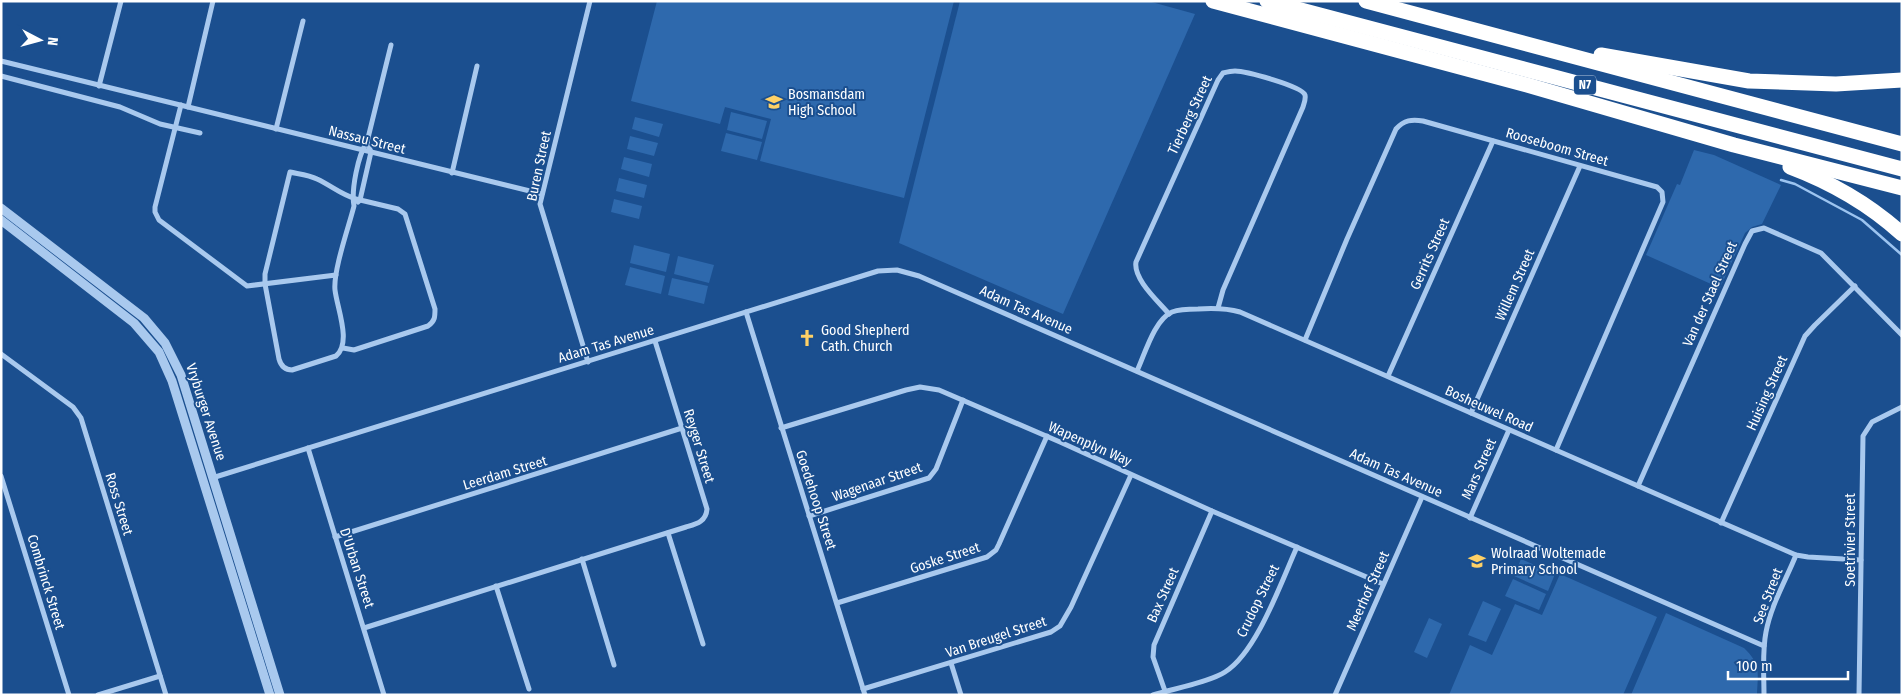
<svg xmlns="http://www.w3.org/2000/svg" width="1903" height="696" font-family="'Fira Sans Condensed',sans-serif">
  <rect width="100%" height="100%" fill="#1b4f8f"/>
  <!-- green -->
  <g fill="#2e69ad">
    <polygon points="657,1 954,1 904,198 760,161 771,119 725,107 720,124 631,101"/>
    <polygon points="960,1 1148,1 1195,14 1063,314 899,243"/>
    <polygon points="731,112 767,121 762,139 727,130"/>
    <polygon points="635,117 663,124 659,137 632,129"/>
    <polygon points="726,133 762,142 757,160 721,151"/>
    <polygon points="630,136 658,143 654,156 627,149"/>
    <polygon points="1694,150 1714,155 1781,185 1762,224 1752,227 1745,233 1720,288 1646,255 1677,184 1680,185"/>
    <polygon points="624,157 652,164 649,177 621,169"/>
    <polygon points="619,178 647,185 644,198 616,191"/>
    <polygon points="614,199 642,206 639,219 611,212"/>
    <polygon points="634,245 670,254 666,272 630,263"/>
    <polygon points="678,256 714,265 709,283 674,274"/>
    <polygon points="630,267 665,276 661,294 625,285"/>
    <polygon points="672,278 708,286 704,304 668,295"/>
    <polygon points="1521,559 1555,574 1548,591 1514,576"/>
    <polygon points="1560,574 1657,617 1623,695 1449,695 1470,645 1492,655 1515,604 1542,615"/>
    <polygon points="1513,579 1546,594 1539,610 1505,596"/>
    <polygon points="1483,601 1501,609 1486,642 1468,635"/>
    <path d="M1666 613 1744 648C1761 664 1758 673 1757 695H1631Z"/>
    <polygon points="1429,618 1442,624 1427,658 1414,652"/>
  </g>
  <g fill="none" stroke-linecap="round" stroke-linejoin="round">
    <!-- stream -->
    <polyline stroke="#9cc4f0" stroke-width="2.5" points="1781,180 1795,184 1862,220 1902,255"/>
    <!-- minor -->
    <g stroke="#a9c9ee" stroke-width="5">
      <polyline points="1,61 542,194"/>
      <polyline points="1,76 120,107 160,124 200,133"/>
      <polyline points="99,86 121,1"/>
      <polyline points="181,105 155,207 155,212 159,220 247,286 336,275"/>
      <polyline points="188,107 213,1"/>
      <polyline points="276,129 303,21"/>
      <polyline points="452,173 477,66"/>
      <polyline points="358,202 360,200 371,152 367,142"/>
      <polyline points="746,312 865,695"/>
      <path d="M1169 314C1158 301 1133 279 1136 262L1218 80 1223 73C1227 72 1231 71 1235 71 1245 71 1302 86 1305 95 1306 99 1304 103 1303 107L1223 290 1218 308"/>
      <path d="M1305 340 1347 239 1396 129C1404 120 1412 119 1423 121L1657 187 1662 192 1663 202 1556 450"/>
      <path d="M343 348 354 350 428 326C435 321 435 317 435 309L405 214 398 209 356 199C340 194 332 186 317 179 309 175 299 174 290 172L265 274V284L279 359C281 366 285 370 292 370L336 356C352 343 337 308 335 290 333 271 349 226 354 206 351 190 358 155 367 142L391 45"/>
      <polyline points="1,354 73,407 81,418 166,695"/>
      <polyline points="588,362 540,204 590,1"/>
      <path d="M1137 371C1145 354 1154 320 1172 312 1180 309 1189 309 1198 309 1213 308 1226 308 1240 312L1796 555 1808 557 1861 560"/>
      <polyline points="1388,376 1493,141"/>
      <polyline points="1471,413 1580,166"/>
      <polyline points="781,428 906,390 920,387 939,390 1060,442 1212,511 1383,584"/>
      <polyline points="308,448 384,695"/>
      <polyline points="1,476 69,695"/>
      <polyline points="212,478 878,271 897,270 919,276 1764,646"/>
      <polyline points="1638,486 1745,244 1752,231 1764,228 1821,253 1902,335"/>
      <polyline points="809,516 929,478 936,469 963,400"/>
      <polyline points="1470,518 1509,430"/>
      <polyline points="1721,523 1805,336 1815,325 1855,286"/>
      <polyline points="668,533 703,644"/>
      <polyline points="335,537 682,428"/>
      <polyline points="582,559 614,665"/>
      <polyline points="496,586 529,689"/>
      <polyline points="837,603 987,557 996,550 999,544 1047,436"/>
      <path d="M364 628 686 527C696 524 706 522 707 509L655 341"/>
      <polyline points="951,663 961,695"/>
      <polyline points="863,689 1051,632 1060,626 1071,607 1131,475"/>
      <polyline points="1165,691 1153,657 1154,645 1212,511"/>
      <polyline points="98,695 160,676"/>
      <path d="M1153 695C1172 689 1210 682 1225 672 1257 652 1281 582 1297 547"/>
      <polyline points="1335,695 1422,497"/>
      <path d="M1764 695C1764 674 1762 652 1766 632 1771 605 1786 580 1796 555"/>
      <polyline points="1859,695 1863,436 1872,422 1902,407"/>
    </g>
    <!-- tertiary -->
    <g stroke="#a9c9ee" stroke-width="9">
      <polyline points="1,208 144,318 165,343 181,375 280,695"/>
      <polyline points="1,220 134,323 159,352 172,381 270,695"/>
    </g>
    <!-- motorway -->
    <g stroke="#fff" stroke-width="15">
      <polyline points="1213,1 1527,85 1734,145 1902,188"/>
      <polyline points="1267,1 1902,169"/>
      <polyline points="1366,1 1902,144"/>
      <polyline points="1601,55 1749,81 1836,84 1902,80"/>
      <path d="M1790 167C1830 182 1870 205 1902 234"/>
    </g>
  </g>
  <!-- icons -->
  <defs>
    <g id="school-bare" transform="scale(1.35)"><path d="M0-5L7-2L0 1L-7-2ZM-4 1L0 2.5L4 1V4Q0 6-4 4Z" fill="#ffd166" stroke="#1b4f8f" stroke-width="2.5" paint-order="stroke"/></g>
    <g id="church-bare" transform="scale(1.35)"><path d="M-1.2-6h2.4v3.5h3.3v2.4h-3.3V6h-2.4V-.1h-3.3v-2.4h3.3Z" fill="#ffd166" stroke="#1b4f8f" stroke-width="2.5" paint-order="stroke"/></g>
  </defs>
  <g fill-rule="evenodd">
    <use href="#school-bare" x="774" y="102"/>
    <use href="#church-bare" x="807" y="338"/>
    <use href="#school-bare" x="1477" y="561"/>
  </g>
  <g text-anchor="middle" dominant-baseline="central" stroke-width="4" stroke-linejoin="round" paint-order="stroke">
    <!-- shield labels -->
    <rect fill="#1b4f8f" stroke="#bbcadd" stroke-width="1" x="1574" y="75.5" width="22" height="19" rx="4"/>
    <g font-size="12" font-weight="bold" fill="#fff">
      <text x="1585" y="85">N7</text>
    </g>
    <!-- poi labels -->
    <g font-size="14" fill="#fff" stroke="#1b4f8f" text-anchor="start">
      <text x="788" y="94">Bosmansdam<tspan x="788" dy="16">High School</tspan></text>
      <text x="821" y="330">Good Shepherd<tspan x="821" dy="16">Cath. Church</tspan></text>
      <text x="1491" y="553">Wolraad Woltemade<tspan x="1491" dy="16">Primary School</tspan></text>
    </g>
    <!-- street labels -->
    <g font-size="14" fill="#fff" stroke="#1b4f8f">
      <text transform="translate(1190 115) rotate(-65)">Tierberg Street</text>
      <text transform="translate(367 140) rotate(14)">Nassau Street</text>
      <text transform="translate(1557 147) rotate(16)">Rooseboom Street</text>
      <text transform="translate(539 166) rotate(-78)">Buren Street</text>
      <text transform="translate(1430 254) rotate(-66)">Gerrits Street</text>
      <text transform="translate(1515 285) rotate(-66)">Willem Street</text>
      <text transform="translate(1710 294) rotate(-66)">Van der Stael Street</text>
      <text transform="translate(1026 310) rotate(24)">Adam Tas Avenue</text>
      <text transform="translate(606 344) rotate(-17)">Adam Tas Avenue</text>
      <text transform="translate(1767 393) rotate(-66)">Huising Street</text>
      <text transform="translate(1489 409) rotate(24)">Bosheuwel Road</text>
      <text transform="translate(206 412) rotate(72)">Vryburger Avenue</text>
      <text transform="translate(1090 444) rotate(24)">Wapenplyn Way</text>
      <text transform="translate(699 446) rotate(73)">Reyger Street</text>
      <text transform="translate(1479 469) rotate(-66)">Mars Street</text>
      <text transform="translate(505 473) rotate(-17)">Leerdam Street</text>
      <text transform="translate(1396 473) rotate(24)">Adam Tas Avenue</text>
      <text transform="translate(877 482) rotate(-19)">Wagenaar Street</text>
      <text transform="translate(816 500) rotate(72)">Goedehoop Street</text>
      <text transform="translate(119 504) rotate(73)">Ross Street</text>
      <text transform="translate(1850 540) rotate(-90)">Soetrivier Street</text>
      <text transform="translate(945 558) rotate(-18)">Goske Street</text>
      <text transform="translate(357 568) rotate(72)">D'Urban Street</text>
      <text transform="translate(46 582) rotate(73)">Combrinck Street</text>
      <text transform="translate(1368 591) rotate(-66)">Meerhof Street</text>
      <text transform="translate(1163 595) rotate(-66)">Bax Street</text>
      <text transform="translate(1768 596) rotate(-69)">See Street</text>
      <text transform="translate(1258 601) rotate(-64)">Crudop Street</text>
      <text transform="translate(996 637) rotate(-18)">Van Breugel Street</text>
    </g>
  </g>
  <!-- border -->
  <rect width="1903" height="696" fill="none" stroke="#ffffff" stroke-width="5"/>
  <!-- north arrow -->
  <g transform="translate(40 40) rotate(96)" stroke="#1b4f8f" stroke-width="4" paint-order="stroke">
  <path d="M0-4L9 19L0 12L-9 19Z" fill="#ffffff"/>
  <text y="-8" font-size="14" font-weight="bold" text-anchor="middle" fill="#ffffff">N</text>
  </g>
  <!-- scale -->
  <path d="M1728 671v8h120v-8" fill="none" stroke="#ffffff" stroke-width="2.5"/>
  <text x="1736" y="671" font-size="15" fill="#ffffff" stroke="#1b4f8f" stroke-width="4" paint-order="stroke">100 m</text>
</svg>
